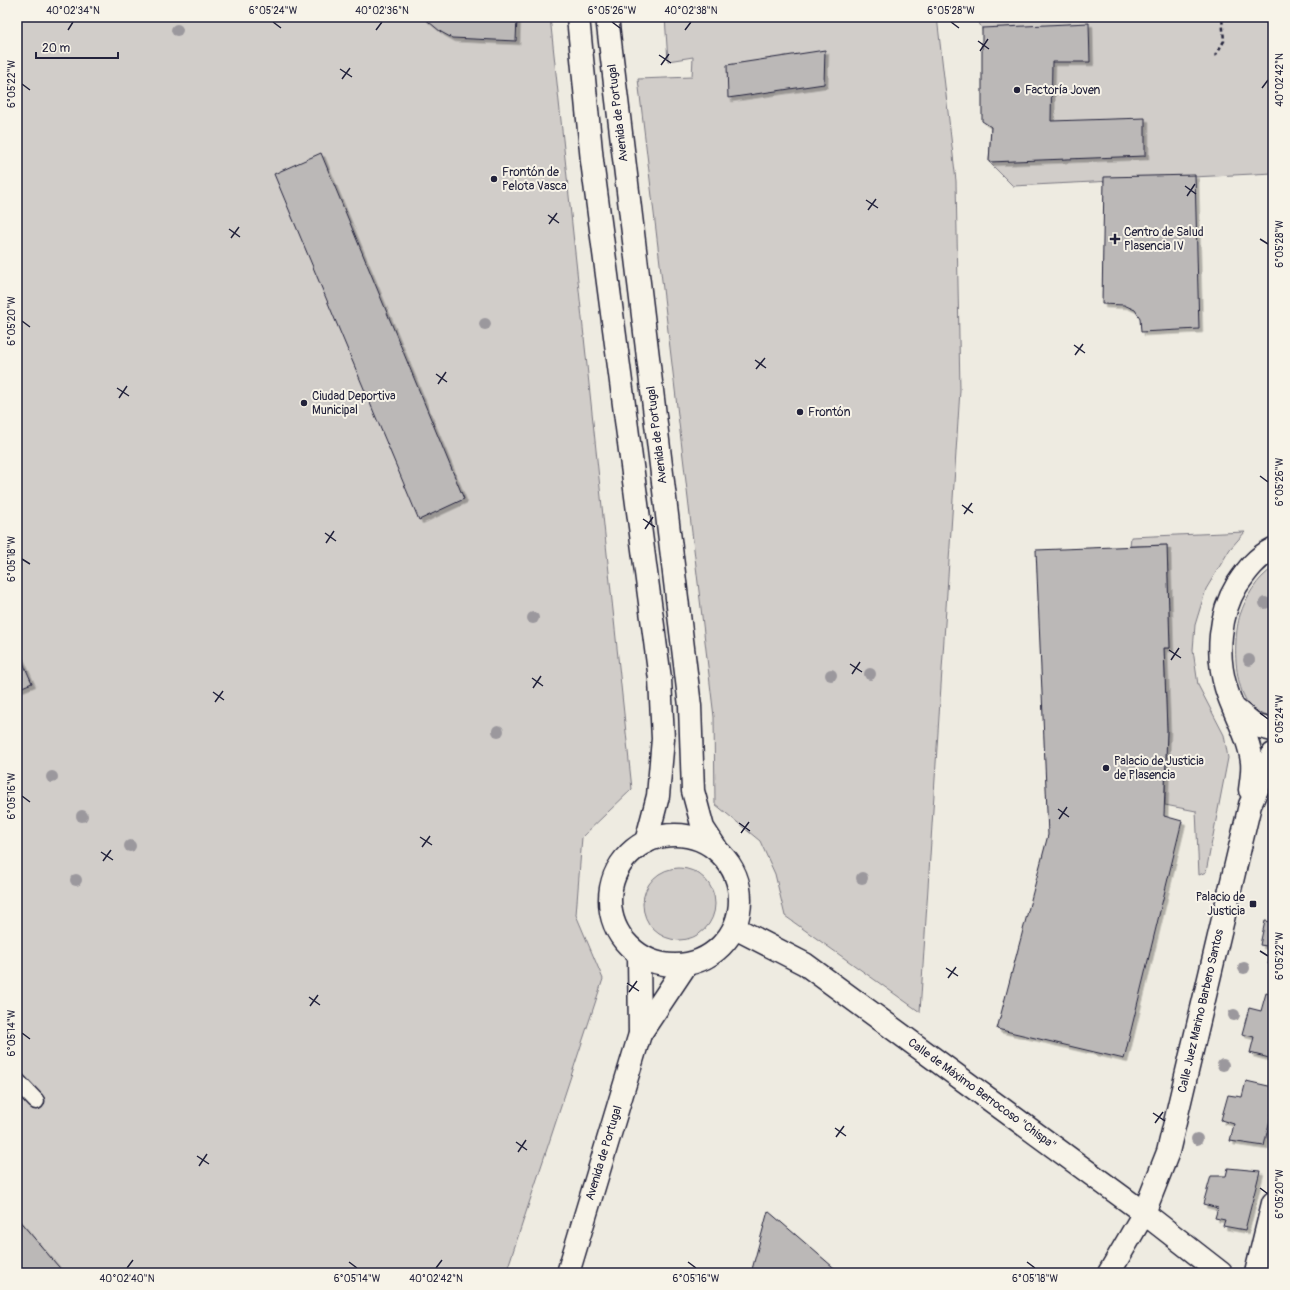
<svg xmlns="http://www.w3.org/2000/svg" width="1290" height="1290" font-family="Pangolin,sans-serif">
  <defs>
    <filter id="shadow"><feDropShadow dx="3.5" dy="3.5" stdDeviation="0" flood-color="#0004"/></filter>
  </defs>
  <rect width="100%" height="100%" fill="#eeebe1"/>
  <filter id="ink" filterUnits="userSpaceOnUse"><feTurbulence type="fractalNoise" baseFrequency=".025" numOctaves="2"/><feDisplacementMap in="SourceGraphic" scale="8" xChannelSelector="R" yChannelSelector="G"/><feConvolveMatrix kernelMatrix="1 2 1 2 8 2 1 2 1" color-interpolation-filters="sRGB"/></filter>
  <g filter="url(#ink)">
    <!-- green -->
    <g fill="#d1cdc9" stroke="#7a7882">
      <polygon points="17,17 550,17 632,789 582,837 576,915 603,979 506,1273 17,1273"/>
      <polygon points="665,17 937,17 956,181 960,390 920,1012 785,916 775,874 760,841 715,804 714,717 638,79 692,77 693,57 668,61"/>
      <polygon points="975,17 1273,17 1273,173 1013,186 989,162 991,127 982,28"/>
      <polygon points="1245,532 1230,549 1206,589 1195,625 1193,650 1198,685 1224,735 1228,758 1206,872 1199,875 1196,811 1165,805 1167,730 1164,648 1170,648 1167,545 1130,546 1131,537"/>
      <path d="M1273 568V716C1231 717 1232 641 1240 615 1246 597 1257 578 1273 568Z"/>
      <circle cx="679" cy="904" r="36"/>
    </g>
    <!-- building -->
    <g fill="#bbb8b7" stroke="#22223b" filter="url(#shadow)">
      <polygon points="423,17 517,17 516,41 452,38 441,32"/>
      <polygon points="1089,23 1090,62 1052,62 1051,121 1145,118 1145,156 989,162 991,127 982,121 982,28"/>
      <polygon points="825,50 824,84 728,98 727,65"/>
      <polygon points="321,153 464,499 419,520 274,174"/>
      <polygon points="1195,175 1199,329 1141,332 1140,318 1135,310 1124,305 1102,304 1104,177"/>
      <polygon points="1167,545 1170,648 1164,648 1167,730 1164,816 1182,821 1124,1059 997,1029 1048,835 1036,550"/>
      <polygon points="17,649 32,683 17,689"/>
      <polygon points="1265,921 1273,922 1273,965 1268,964 1273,947 1260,945"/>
      <polygon points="1266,993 1273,995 1273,1059 1250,1053 1254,1037 1242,1034 1249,1008 1261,1011"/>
      <polygon points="1246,1081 1273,1087 1273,1106 1264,1146 1230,1141 1234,1124 1221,1120 1228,1095 1242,1097"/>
      <polygon points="1228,1168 1260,1171 1245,1230 1223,1226 1225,1220 1215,1218 1218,1208 1203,1204 1211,1176 1226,1176"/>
      <polygon points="768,1211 840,1273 751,1273"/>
      <polygon points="17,1218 64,1273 17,1273"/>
    </g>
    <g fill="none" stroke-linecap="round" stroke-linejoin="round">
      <!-- lane casing -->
      <g stroke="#22223b" stroke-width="19">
        <polyline id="lane" points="17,1081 36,1101"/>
      </g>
      <!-- street casing -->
      <g stroke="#22223b" stroke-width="25">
        <g id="street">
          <polyline points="1235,709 1256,726 1273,730"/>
          <path d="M1250 790C1251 781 1253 771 1252 762 1249 736 1233 712 1226 688 1216 655 1219 614 1237 585 1247 570 1257 557 1273 549"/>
          <polyline points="735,928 805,964 1144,1213 1221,1273"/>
          <polyline points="1109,1273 1144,1213 1168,1152 1250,805 1273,754"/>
          <polyline points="1256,1273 1273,1203"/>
        </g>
      </g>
      <!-- primary casing -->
      <g stroke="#22223b" stroke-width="25">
        <g id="primary">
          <polyline points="578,17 592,161 660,679 663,739 658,796 646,842"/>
          <polyline points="607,17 690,706 693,791 703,828 716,848"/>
          <circle cx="675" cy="900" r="65"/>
          <polyline points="640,1034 686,965"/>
          <polyline points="568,1273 640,1034 639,956"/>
        </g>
      </g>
      <!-- path -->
      <polyline stroke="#22223b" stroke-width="2.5" stroke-dasharray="4 3" stroke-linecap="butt" points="1215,56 1224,41 1222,17"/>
      <!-- lane -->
      <use href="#lane" stroke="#f7f3e8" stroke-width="16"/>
      <!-- street -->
      <use href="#street" stroke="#f7f3e8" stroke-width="22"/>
      <!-- primary -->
      <use href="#primary" stroke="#f7f3e8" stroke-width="22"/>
    </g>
    <!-- trees -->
    <g fill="#9b989d">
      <circle cx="177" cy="30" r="6"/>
      <circle cx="485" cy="324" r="6"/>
      <circle cx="1265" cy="603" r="6"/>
      <circle cx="533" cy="618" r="6"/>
      <circle cx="1249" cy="660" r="6"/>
      <circle cx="870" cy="674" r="6"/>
      <circle cx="831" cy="675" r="6"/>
      <circle cx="498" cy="731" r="6"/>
      <circle cx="52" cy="777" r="6"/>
      <circle cx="82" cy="816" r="6"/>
      <circle cx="130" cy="846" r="6"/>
      <circle cx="862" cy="878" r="6"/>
      <circle cx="76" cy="880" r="6"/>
      <circle cx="1244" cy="968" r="6"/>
      <circle cx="1234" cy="1015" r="6"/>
      <circle cx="1223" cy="1065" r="6"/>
      <circle cx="1197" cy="1139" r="6"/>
    </g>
  </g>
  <!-- ticks -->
  <path fill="none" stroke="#22223b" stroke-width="1.5" d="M273 22 281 28M612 22 620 28M951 22 959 28M68 30 73 22M376 30 382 22M685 30 691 22M978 41 989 49M980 51 988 39M659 55 671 63M661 65 669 54M340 69 352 77M342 79 350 68M22 84 30 90M1262 88 1268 80M1185 186 1196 194M1187 196 1195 184M866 200 878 208M868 210 876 199M548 215 559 223M549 224 557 213M229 229 240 237M231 238 239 227M1260 239 1268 244M22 321 30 327M1074 345 1085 353M1075 355 1083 344M755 360 766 368M756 369 765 358M436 374 447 382M438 384 446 372M117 388 129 396M119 398 127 386M1260 476 1268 482M962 505 973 513M964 514 972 503M643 519 655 527M645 529 653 517M325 533 336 541M326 543 334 531M22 559 30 564M1169 650 1181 658M1171 660 1179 648M850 664 862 672M852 674 860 662M532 678 543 686M533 688 541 676M213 692 224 700M215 702 223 691M1260 713 1268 719M22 796 30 802M1058 809 1069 817M1059 819 1067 807M739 823 750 831M741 833 749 822M420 837 432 845M422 847 430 836M101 852 113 860M103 861 111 850M1260 951 1268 956M946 968 958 976M948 978 956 967M627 983 639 991M629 992 637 981M309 997 320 1005M310 1006 318 995M22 1033 30 1039M1153 1113 1165 1121M1155 1123 1163 1112M835 1128 846 1136M836 1137 844 1126M516 1142 527 1150M518 1152 526 1140M197 1156 209 1164M199 1166 207 1154M1260 1188 1268 1194M349 1262 357 1268M688 1262 696 1268M1027 1262 1035 1268M127 1268 133 1260M436 1268 442 1260"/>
  <!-- markers -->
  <g fill="#22223b" stroke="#f7f3e8" stroke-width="1.5">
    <circle cx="1017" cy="90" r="4"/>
    <circle cx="494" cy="179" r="4"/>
    <path d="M1113 233h4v4h4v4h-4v4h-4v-4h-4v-4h4z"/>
    <circle cx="304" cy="403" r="4"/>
    <circle cx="800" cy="412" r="4"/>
    <circle cx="1106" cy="768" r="4"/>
    <rect x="1249" y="900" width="8" height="8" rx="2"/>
  </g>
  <g text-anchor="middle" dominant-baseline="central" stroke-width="4" stroke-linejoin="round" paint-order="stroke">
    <!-- poi labels -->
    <g font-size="12" fill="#22223b" stroke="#f7f3e8" text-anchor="start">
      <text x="1025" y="90">Factoría Joven</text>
      <text x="502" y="172">Frontón de<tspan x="502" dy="14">Pelota Vasca</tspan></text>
      <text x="1124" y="232">Centro de Salud<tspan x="1124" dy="14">Plasencia IV</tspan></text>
      <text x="312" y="396">Ciudad Deportiva<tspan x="312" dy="14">Municipal</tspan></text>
      <text x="808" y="412">Frontón</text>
      <text x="1114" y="761">Palacio de Justicia<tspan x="1114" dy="14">de Plasencia</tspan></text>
      <text x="1245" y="897" text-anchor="end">Palacio de<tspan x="1245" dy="14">Justicia</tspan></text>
    </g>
    <!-- street labels -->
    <g font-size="12" fill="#22223b" stroke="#f7f3e8">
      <text transform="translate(618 113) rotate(-97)">Avenida de Portugal</text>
      <text transform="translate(657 435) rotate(-97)">Avenida de Portugal</text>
      <text transform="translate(1201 1011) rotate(-77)">Calle Juez Marino Barbero Santos</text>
      <text transform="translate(982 1094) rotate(36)">Calle de Máximo Berrocoso "Chispa"</text>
      <text transform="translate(604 1153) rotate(-73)">Avenida de Portugal</text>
    </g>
  </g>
  <!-- margin -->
  <rect width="1290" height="1290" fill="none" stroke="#f7f3e8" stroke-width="44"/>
  <!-- scale -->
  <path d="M36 52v6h82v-6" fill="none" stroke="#22223b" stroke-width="2"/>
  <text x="42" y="52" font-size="12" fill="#22223b" stroke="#f7f3e8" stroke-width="3" paint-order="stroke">20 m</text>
  <rect x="22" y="22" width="1246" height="1246" fill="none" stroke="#22223b" stroke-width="1.5"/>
  <g font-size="10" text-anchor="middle" fill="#22223b">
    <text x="73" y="14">40°02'34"N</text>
    <text x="273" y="14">6°05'24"W</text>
    <text x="382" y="14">40°02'36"N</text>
    <text x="612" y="14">6°05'26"W</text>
    <text x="691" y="14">40°02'38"N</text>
    <text x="951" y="14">6°05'28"W</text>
    <text transform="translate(1279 80) rotate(-90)" y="4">40°02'42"N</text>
    <text transform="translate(11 84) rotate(-90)" y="4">6°05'22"W</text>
    <text transform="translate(1279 244) rotate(-90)" y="4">6°05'28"W</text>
    <text transform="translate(11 321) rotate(-90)" y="4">6°05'20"W</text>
    <text transform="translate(1279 482) rotate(-90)" y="4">6°05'26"W</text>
    <text transform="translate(11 559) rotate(-90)" y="4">6°05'18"W</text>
    <text transform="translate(1279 719) rotate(-90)" y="4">6°05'24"W</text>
    <text transform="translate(11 796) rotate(-90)" y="4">6°05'16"W</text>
    <text transform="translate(1279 956) rotate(-90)" y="4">6°05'22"W</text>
    <text transform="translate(11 1033) rotate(-90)" y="4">6°05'14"W</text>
    <text transform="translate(1279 1194) rotate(-90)" y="4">6°05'20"W</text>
    <text x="127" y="1282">40°02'40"N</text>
    <text x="357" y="1282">6°05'14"W</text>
    <text x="436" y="1282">40°02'42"N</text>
    <text x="696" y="1282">6°05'16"W</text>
    <text x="1035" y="1282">6°05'18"W</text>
  </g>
</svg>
